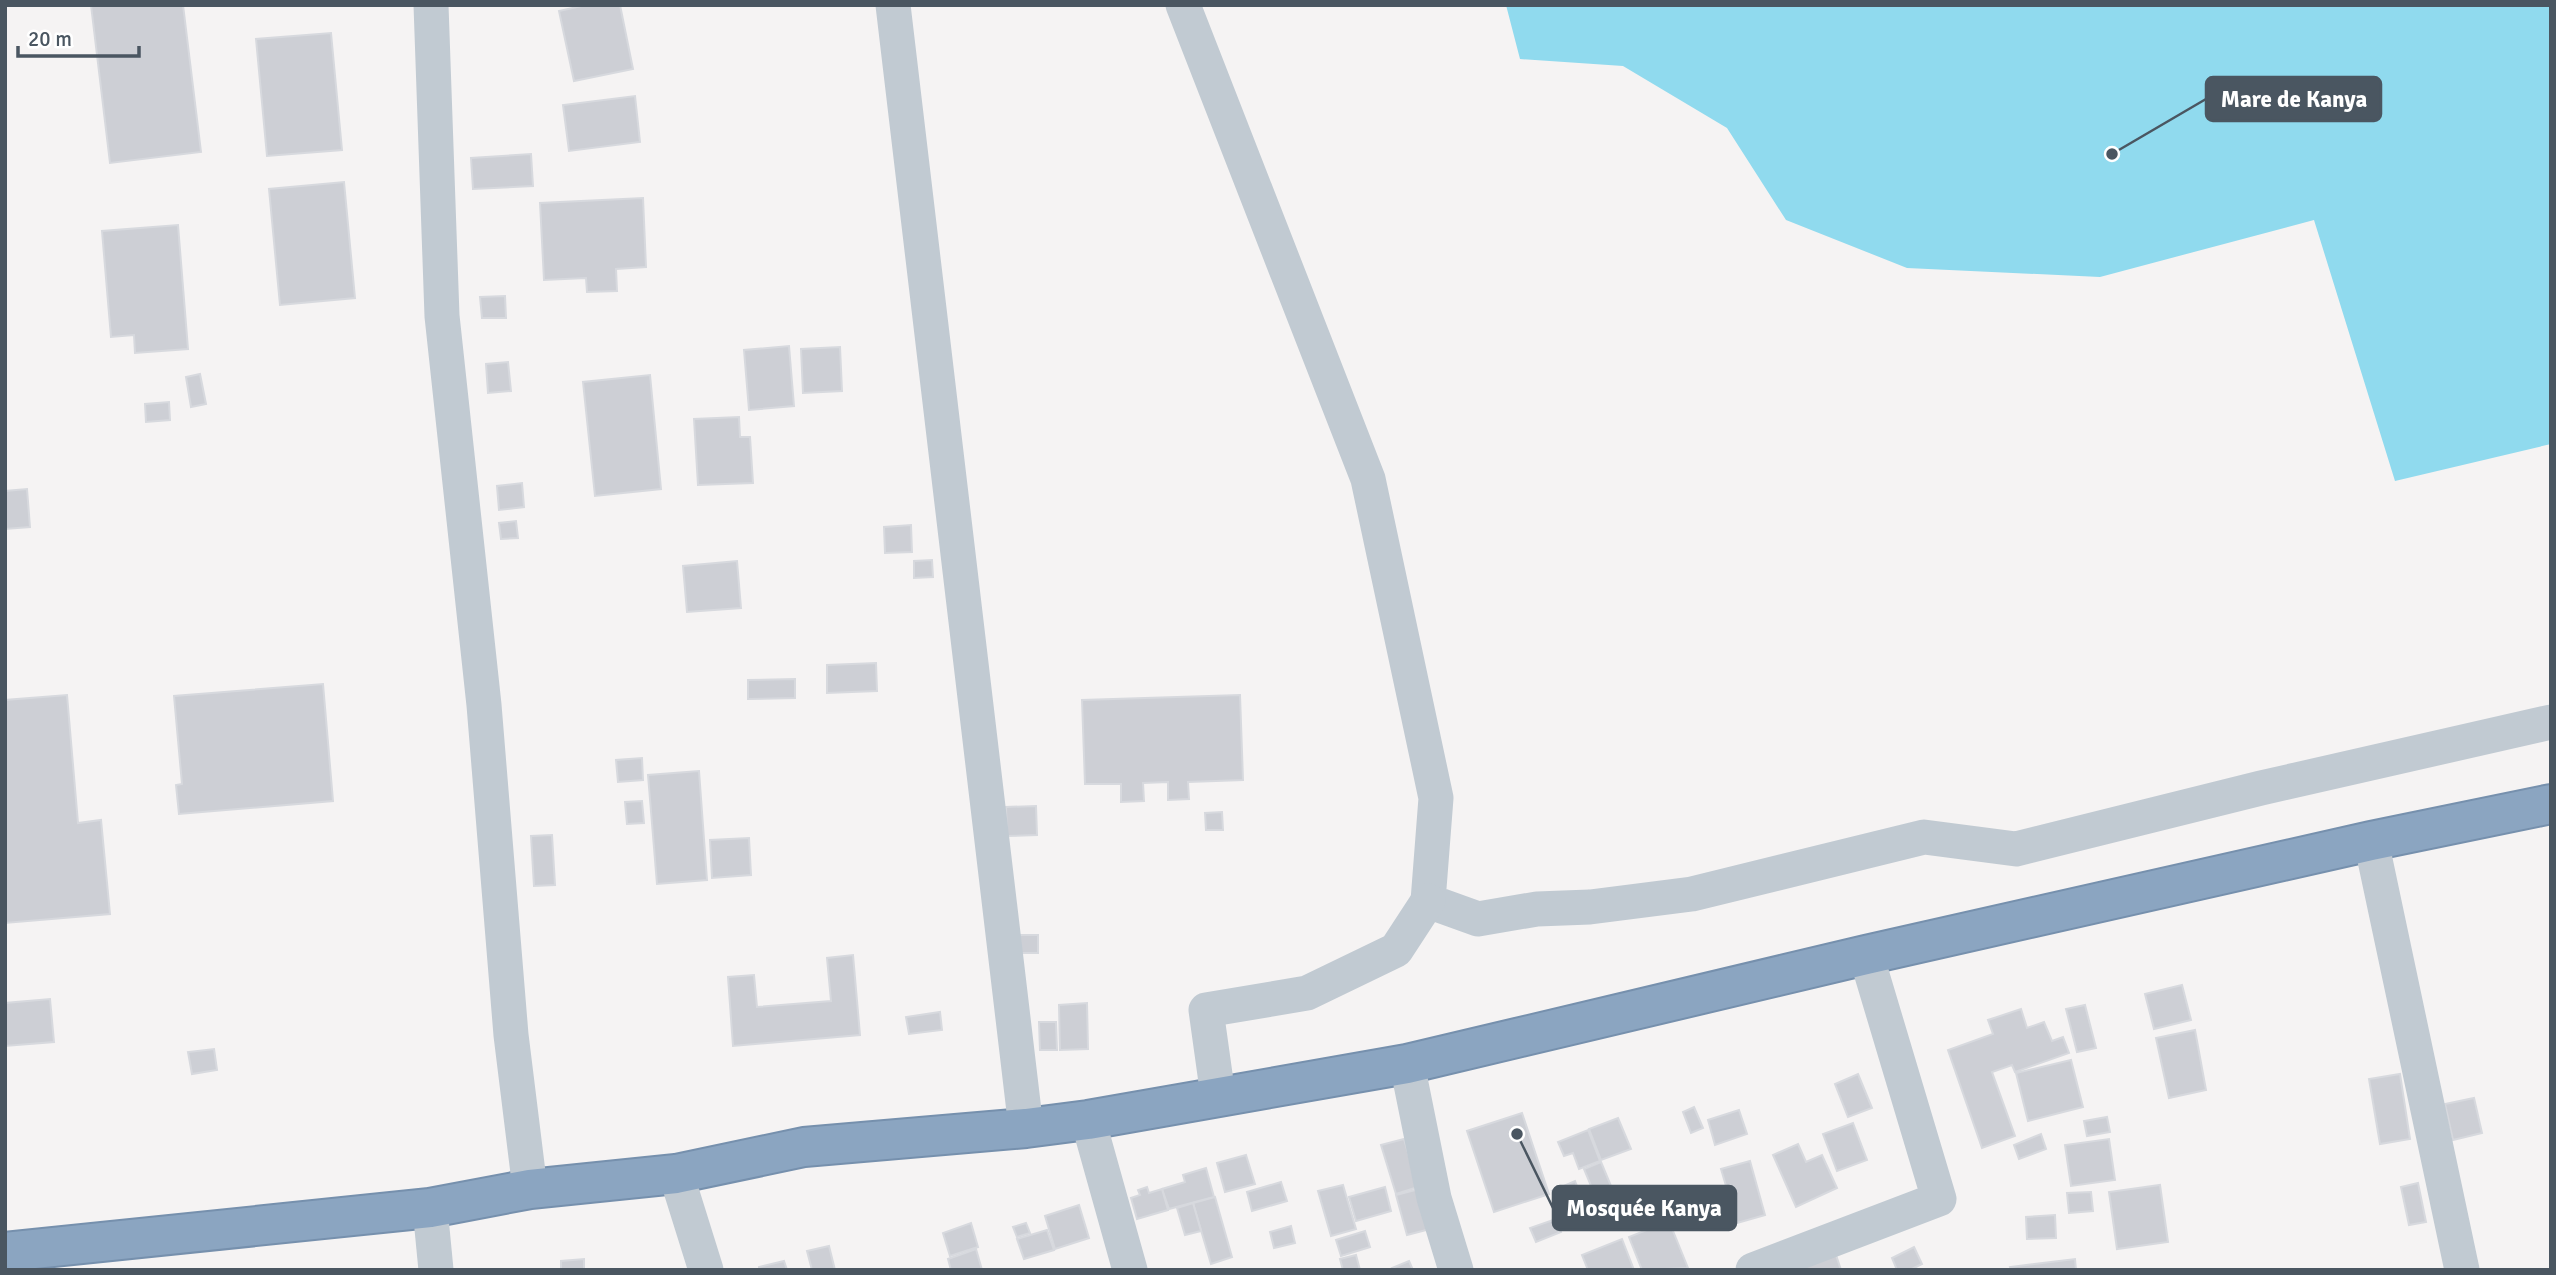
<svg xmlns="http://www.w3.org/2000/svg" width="2556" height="1275" font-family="Signika,sans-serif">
  <rect width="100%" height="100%" fill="#f5f3f3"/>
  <!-- water -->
  <polygon fill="#90daee" points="1506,5 2551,5 2551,444 2395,481 2314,220 2100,277 1907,268 1786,220 1727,128 1623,66 1520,59"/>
  <!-- building -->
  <g fill="#cdcfd5" stroke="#d7d9de" stroke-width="2">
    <polygon points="91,5 183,5 201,152 110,163"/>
    <polygon points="586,5 620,5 633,69 574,81 559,11"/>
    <polygon points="331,33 342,150 267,156 256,39"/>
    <polygon points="635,96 640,142 569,151 563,105"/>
    <polygon points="531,154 533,186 473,189 471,158"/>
    <polygon points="344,182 355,298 280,305 269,189"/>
    <polygon points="643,198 646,267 616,269 617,291 587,292 586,278 544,280 540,203"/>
    <polygon points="178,225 188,349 135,353 134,335 111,337 102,231"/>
    <polygon points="505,296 506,318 482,318 480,297"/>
    <polygon points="789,346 794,406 749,410 744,350"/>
    <polygon points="840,347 842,391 803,393 801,349"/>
    <polygon points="508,362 511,391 488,393 486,364"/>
    <polygon points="200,374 206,404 191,407 186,377"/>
    <polygon points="650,375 661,489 595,496 583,382"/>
    <polygon points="169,402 170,420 146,422 145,404"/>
    <polygon points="739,417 740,437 750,437 753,483 698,485 694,419"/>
    <polygon points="522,483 524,507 499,510 497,486"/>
    <polygon points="27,489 30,527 5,529 5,491"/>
    <polygon points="516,521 518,538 501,539 499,523"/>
    <polygon points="911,525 912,552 885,553 884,527"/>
    <polygon points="932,560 933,577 914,578 914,561"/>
    <polygon points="737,561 741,608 687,612 683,566"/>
    <polygon points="876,663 877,691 827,693 827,665"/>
    <polygon points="795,679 795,698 748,699 748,680"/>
    <polygon points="323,684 333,801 179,814 176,785 182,784 174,696"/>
    <polygon points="67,695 78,823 101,820 110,914 5,923 5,700"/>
    <polygon points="1240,695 1243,780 1188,782 1189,799 1168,800 1168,782 1143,783 1144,801 1121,802 1121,784 1085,784 1082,700"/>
    <polygon points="642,758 643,780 618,782 616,760"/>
    <polygon points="699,771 707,880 657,884 648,775"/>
    <polygon points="642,801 644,823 627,824 625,802"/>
    <polygon points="1036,806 1037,835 1007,836 1006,807"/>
    <polygon points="1222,812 1223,830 1206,830 1205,813"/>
    <polygon points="552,835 555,885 534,886 531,836"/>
    <polygon points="749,838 751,875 712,878 710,840"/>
    <polygon points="1018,935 1038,935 1038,953 1019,953"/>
    <polygon points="853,955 860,1035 733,1046 728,977 754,975 757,1007 831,1001 827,958"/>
    <polygon points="2182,985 2191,1020 2154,1029 2145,994"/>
    <polygon points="50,999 54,1042 5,1046 5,1003"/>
    <polygon points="1087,1003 1088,1049 1060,1050 1059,1005"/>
    <polygon points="2085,1005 2096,1048 2077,1052 2066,1009"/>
    <polygon points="2021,1009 2027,1028 2044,1022 2052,1041 2063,1037 2069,1053 2015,1072 2012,1065 1992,1072 2015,1136 1982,1148 1948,1050 1993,1034 1988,1020"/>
    <polygon points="940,1012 942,1030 909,1034 906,1017"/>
    <polygon points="1039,1022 1056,1022 1057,1050 1040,1050"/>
    <polygon points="2195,1030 2206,1090 2169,1098 2156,1038"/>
    <polygon points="214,1049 217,1070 192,1074 188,1052"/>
    <polygon points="2071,1060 2083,1107 2028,1121 2016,1073"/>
    <polygon points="1858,1074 1872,1108 1848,1117 1835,1084"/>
    <polygon points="2400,1074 2410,1139 2380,1144 2369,1079"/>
    <polygon points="2474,1098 2482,1133 2453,1140 2445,1104"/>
    <polygon points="1694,1107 1703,1128 1691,1133 1683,1112"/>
    <polygon points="1739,1110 1747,1134 1715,1145 1708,1120"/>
    <polygon points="1522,1113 1549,1194 1494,1212 1467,1131"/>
    <polygon points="2107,1117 2110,1132 2087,1136 2084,1121"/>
    <polygon points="1618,1118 1631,1149 1601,1160 1589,1129"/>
    <polygon points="1853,1123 1867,1160 1837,1171 1823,1134"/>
    <polygon points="1588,1130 1600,1161 1579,1169 1573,1153 1564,1156 1558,1142"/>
    <polygon points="2041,1134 2046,1149 2019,1159 2014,1145"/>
    <polygon points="1404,1139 1418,1187 1396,1194 1381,1145"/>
    <polygon points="2109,1139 2115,1180 2071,1186 2065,1145"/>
    <polygon points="1798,1144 1806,1162 1822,1155 1837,1188 1796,1207 1773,1155"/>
    <polygon points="1246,1155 1255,1184 1225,1192 1217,1163"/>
    <polygon points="1750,1161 1765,1215 1737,1223 1721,1169"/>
    <polygon points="1601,1162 1616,1198 1599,1205 1584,1169"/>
    <polygon points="1206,1168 1214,1197 1169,1209 1162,1189 1185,1182 1183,1175"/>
    <polygon points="1575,1181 1581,1196 1559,1205 1552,1191"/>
    <polygon points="1281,1182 1287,1201 1252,1211 1247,1192"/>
    <polygon points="2418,1183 2426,1222 2409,1225 2401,1187"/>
    <polygon points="1343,1185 1356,1229 1331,1236 1318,1191"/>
    <polygon points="2160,1185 2168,1242 2117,1249 2109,1192"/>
    <polygon points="1147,1187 1149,1193 1162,1189 1168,1210 1137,1219 1131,1198 1140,1195 1138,1190"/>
    <polygon points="1385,1187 1391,1211 1356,1221 1349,1197"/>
    <polygon points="1419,1189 1430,1229 1407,1235 1396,1195"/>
    <polygon points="2091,1192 2093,1211 2069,1213 2067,1193"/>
    <polygon points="1215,1197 1232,1257 1211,1264 1193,1203"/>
    <polygon points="1193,1203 1201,1231 1185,1235 1177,1208"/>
    <polygon points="1079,1205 1089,1238 1055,1249 1045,1216"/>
    <polygon points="2055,1215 2056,1238 2027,1239 2026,1217"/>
    <polygon points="1556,1219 1561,1232 1536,1242 1530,1228"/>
    <polygon points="1669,1221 1688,1268 1642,1270 1629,1237"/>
    <polygon points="971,1223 978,1247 950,1256 943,1233"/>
    <polygon points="1026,1223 1030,1233 1017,1237 1013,1227"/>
    <polygon points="1291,1226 1295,1243 1274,1248 1270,1232"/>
    <polygon points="1047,1230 1054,1250 1024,1259 1017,1239"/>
    <polygon points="1365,1231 1370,1247 1341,1256 1336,1240"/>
    <polygon points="1622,1239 1634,1270 1588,1270 1582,1255"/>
    <polygon points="829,1246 835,1270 812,1270 807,1251"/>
    <polygon points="1914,1247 1922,1264 1910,1270 1897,1270 1892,1258"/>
    <polygon points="976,1249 982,1270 951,1270 948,1259"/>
    <polygon points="1835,1252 1841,1270 1794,1270"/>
    <polygon points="1356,1255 1360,1270 1343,1270 1340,1259"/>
    <polygon points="584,1259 584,1270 561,1270 561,1261"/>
    <polygon points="2075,1259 2076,1270 2011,1270 2010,1267"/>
    <polygon points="784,1261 787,1270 759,1270 759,1267"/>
    <polygon points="1409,1261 1413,1270 1393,1270 1392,1268"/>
  </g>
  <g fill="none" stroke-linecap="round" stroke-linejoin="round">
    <!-- highway casing -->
    <g stroke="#7690ad" stroke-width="42">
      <polyline id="highway" points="5,1252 430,1208 530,1189 676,1174 804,1147 1026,1128 1088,1120 1407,1064 1866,955 2371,841 2551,804"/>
    </g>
    <!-- street -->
    <g stroke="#c1cad2" stroke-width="35">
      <polyline points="431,5 442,316 484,705 511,1035 530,1189"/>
      <polyline points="893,5 1026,1128"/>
      <polyline points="1183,5 1368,479 1436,798 1428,901 1478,919 1537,909 1590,907 1692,894 1924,837 2016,849 2261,788 2551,722"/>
      <polyline points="2371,841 2462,1270"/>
      <polyline points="1407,1064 1434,1198 1456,1270"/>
      <polyline points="1218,1096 1206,1010 1307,993 1396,950 1428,901"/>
      <polyline points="1088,1120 1130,1270"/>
      <polyline points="676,1174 706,1270"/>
      <polyline points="430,1208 436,1270"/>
      <polyline points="1753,1270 1939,1199 1866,955"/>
    </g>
    <!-- highway -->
    <use href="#highway" stroke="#8ba5c1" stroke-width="38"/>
  </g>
  <!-- callouts -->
  <path fill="none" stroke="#4a5661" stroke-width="2.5" d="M2112 154L2206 99M1517 1134L1553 1208"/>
  <g fill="#4a5661" stroke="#fff" stroke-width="2.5">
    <circle cx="2112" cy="154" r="7"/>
    <circle cx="1517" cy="1134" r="7"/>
  </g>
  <g fill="#4a5661" stroke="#4a5661" stroke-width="2.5">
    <rect x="2206" y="77" width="175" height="44" rx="7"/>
    <rect x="1553" y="1186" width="183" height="44" rx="7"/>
  </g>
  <g font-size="23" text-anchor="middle" font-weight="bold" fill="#fff">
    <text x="2294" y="107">Mare de Kanya</text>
    <text x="1644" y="1216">Mosquée Kanya</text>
  </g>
  <!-- border -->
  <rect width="2556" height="1275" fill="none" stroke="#4a5661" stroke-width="14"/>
  <!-- scale -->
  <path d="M18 46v10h121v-10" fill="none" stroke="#4a5661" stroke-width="3.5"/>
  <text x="28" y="46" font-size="21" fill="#4a5661" stroke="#ffffff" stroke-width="5" paint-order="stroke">20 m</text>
</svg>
